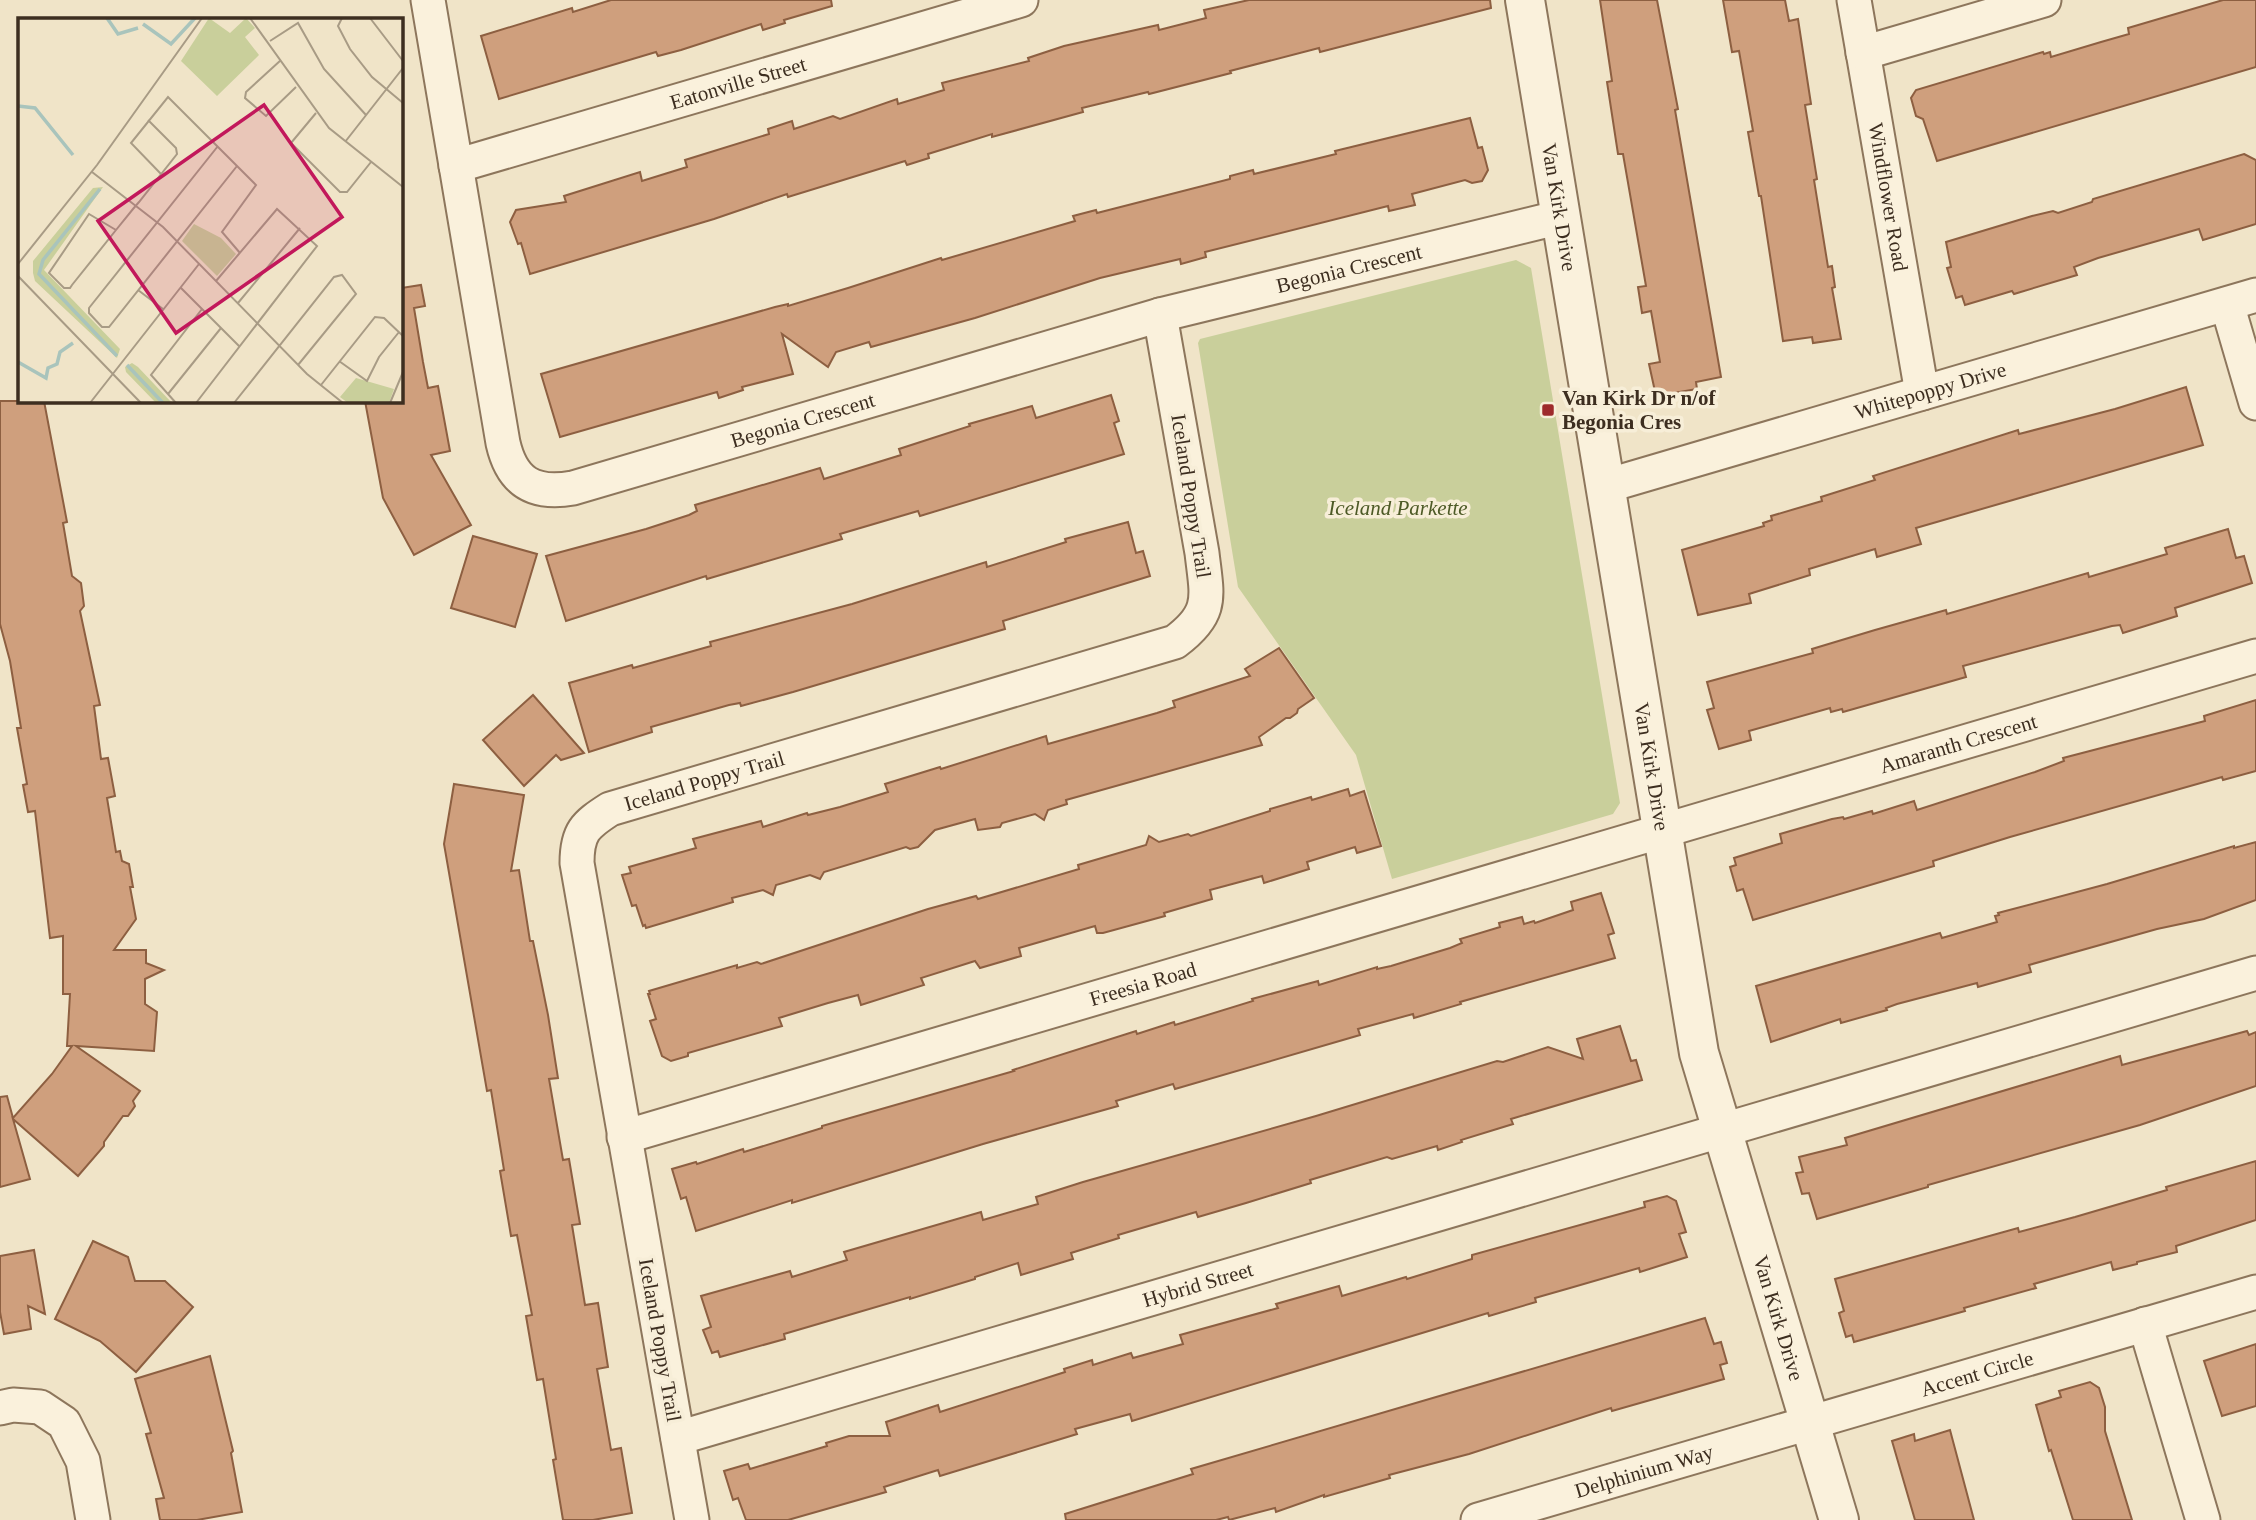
<svg xmlns="http://www.w3.org/2000/svg" width="2256" height="1520" font-family="Georgia,serif">
  <rect width="100%" height="100%" fill="#f0e4c8"/>
  <!-- green -->
  <polygon fill="#c9cf9b" points="1516,260 1531,268 1620,803 1613,814 1392,879 1356,755 1238,587 1198,343 1200,339"/>
  <!-- building -->
  <g fill="#cf9f7d" stroke="#8d5f41" stroke-width="2">
    <polygon points="611,0 831,0 832,6 784,20 785,23 763,30 761,24 681,50 658,56 656,52 499,99 481,36 572,8 573,12"/>
    <polygon points="1249,0 1490,0 1491,8 1320,52 1319,48 1230,71 1231,73 1149,94 1148,92 1082,108 1083,112 992,137 992,134 928,154 929,158 907,165 905,161 788,197 787,194 714,219 530,274 521,243 518,244 510,222 516,210 566,202 564,196 640,172 642,181 687,167 685,160 769,134 768,129 792,121 794,129 833,116 840,119 897,99 898,104 944,90 942,83 1029,61 1028,58 1064,46 1158,25 1159,30 1206,18 1204,10"/>
    <polygon points="1600,0 1657,0 1678,109 1675,110 1721,377 1696,382 1697,389 1656,396 1649,364 1660,362 1651,311 1642,313 1638,287 1646,286 1623,154 1618,154 1607,82 1612,81"/>
    <polygon points="1723,0 1785,0 1789,21 1798,19 1811,104 1805,105 1817,179 1814,180 1828,267 1832,266 1835,287 1832,288 1841,339 1813,343 1812,337 1783,341 1761,196 1759,196 1748,132 1753,131 1739,51 1732,52"/>
    <polygon points="2223,0 2256,0 2256,67 1937,161 1923,119 1916,116 1911,98 1916,90 2043,52 2044,54 2050,52 2051,57 2101,42 2129,34 2128,28"/>
    <polygon points="1470,118 1478,148 1482,147 1488,170 1482,181 1472,183 1465,180 1412,194 1415,205 1389,211 1388,206 1205,252 1206,257 1181,264 1180,259 1100,278 975,318 871,347 869,342 836,352 828,367 782,334 793,374 742,387 743,390 719,398 717,392 560,437 541,374 775,307 788,304 788,306 848,288 941,258 942,260 1075,221 1073,216 1096,210 1097,213 1230,179 1230,176 1253,170 1254,174 1336,154 1335,151"/>
    <polygon points="2244,154 2256,160 2256,224 2203,240 2199,229 2098,258 2074,267 2077,275 2014,294 2012,291 1965,305 1962,296 1956,298 1947,268 1951,267 1946,242 2032,216 2053,211 2058,213 2092,202 2093,199"/>
    <polygon points="421,285 425,306 414,308 423,362 428,388 438,386 450,451 431,455 471,525 414,555 383,498 365,401 401,401 401,288"/>
    <polygon points="2186,387 2203,445 1916,528 1921,544 1877,557 1875,549 1809,569 1810,575 1749,594 1751,603 1698,615 1682,550 1764,526 1763,523 1772,520 1771,516 1822,501 1821,497 1875,480 1873,476 2018,430 2019,434 2115,409"/>
    <polygon points="1111,395 1119,421 1114,423 1124,454 920,516 918,511 840,534 842,539 707,579 706,576 566,621 546,556 646,529 689,515 697,511 695,505 820,468 824,479 872,464 901,455 899,449 970,426 969,424 1032,406 1036,418"/>
    <polygon points="0,401 44,401 67,522 63,523 72,576 81,583 84,606 80,611 100,705 94,706 101,759 108,758 115,796 107,798 116,852 120,851 122,861 129,864 133,887 130,887 136,919 114,950 146,950 146,963 164,970 145,979 145,1004 157,1012 154,1051 76,1046 140,1091 133,1101 135,1106 128,1116 123,1116 104,1142 104,1146 78,1176 13,1119 30,1179 0,1187 0,1097 7,1096 13,1118 52,1074 72,1046 67,1046 70,994 63,994 63,936 50,938 35,811 28,812 23,785 27,784 17,728 21,728 10,661 0,624"/>
    <polygon points="1128,522 1136,553 1143,551 1150,576 1003,621 1005,629 793,692 741,706 740,703 729,705 651,727 652,732 589,752 569,683 632,665 633,668 711,646 710,642 852,604 986,562 987,567 1066,542 1065,539"/>
    <polygon points="2228,529 2236,558 2244,556 2252,583 2175,608 2177,616 2123,633 2120,625 2112,626 1963,666 1966,677 1843,712 1842,709 1831,712 1830,708 1749,731 1751,740 1719,749 1707,710 1714,708 1707,682 1813,653 1812,649 1875,630 1946,610 1947,614 2088,573 2089,577 2167,554 2165,548"/>
    <polygon points="473,536 537,554 515,627 451,608"/>
    <polygon points="1279,648 1314,698 1298,709 1297,713 1290,718 1286,718 1259,737 1262,745 1066,800 1067,804 1048,810 1044,820 1035,814 1002,823 1000,827 978,830 975,819 935,830 918,847 910,849 906,847 824,872 820,879 810,875 776,885 773,895 763,890 732,898 733,902 646,928 645,925 643,926 636,905 632,906 622,875 631,873 629,867 696,848 693,839 761,821 763,827 807,813 808,815 840,807 888,792 885,784 940,767 941,769 1046,736 1048,744 1157,713 1175,707 1173,701 1250,676 1245,669"/>
    <polygon points="533,695 584,753 561,760 556,755 524,786 483,740"/>
    <polygon points="2256,700 2256,771 2223,780 2222,777 2010,837 1933,861 1934,866 1753,920 1743,889 1737,891 1730,867 1736,865 1734,858 1782,843 1780,834 1832,819 1843,817 1844,819 1872,811 1873,814 1914,801 1917,810 2035,772 2064,761 2063,758 2205,721 2204,716"/>
    <polygon points="454,784 524,795 511,871 519,870 530,941 533,941 548,1015 558,1078 549,1079 563,1160 569,1159 580,1224 572,1225 585,1305 598,1303 608,1367 597,1369 611,1450 621,1448 632,1513 593,1520 563,1520 553,1460 556,1459 543,1379 537,1380 526,1316 532,1315 517,1235 511,1236 500,1171 504,1170 491,1090 487,1091 444,844"/>
    <polygon points="1348,789 1350,796 1364,791 1381,846 1357,853 1355,847 1307,862 1309,869 1264,883 1262,876 1210,890 1212,899 1164,913 1165,916 1103,933 1097,933 1095,926 1019,948 1021,956 980,968 975,961 921,978 924,985 861,1005 858,995 828,1003 779,1018 782,1026 688,1053 688,1056 671,1061 662,1056 650,1021 656,1019 648,994 650,994 649,991 737,965 737,968 757,962 761,964 928,909 976,896 978,899 1079,869 1078,865 1146,845 1149,836 1159,842 1188,834 1191,836 1270,811 1270,809 1311,797 1312,800"/>
    <polygon points="2256,842 2256,900 2204,919 2157,929 2029,965 2031,972 1978,987 1977,983 1897,1004 1886,1008 1887,1010 1841,1023 1840,1019 1771,1042 1756,986 1940,933 1942,938 1997,922 1995,916 1999,915 1998,913 2107,884 2234,846 2234,848"/>
    <polygon points="1601,893 1614,933 1608,935 1615,958 1460,1002 1461,1004 1414,1018 1413,1014 1358,1029 1360,1035 1175,1089 1173,1084 1116,1101 1118,1106 983,1144 792,1203 792,1200 696,1231 686,1197 681,1199 672,1169 696,1162 697,1164 743,1149 744,1152 822,1128 822,1126 1014,1071 1013,1070 1136,1031 1137,1034 1174,1022 1175,1025 1253,1001 1252,999 1318,981 1319,985 1377,967 1377,969 1391,966 1450,948 1462,943 1460,939 1500,927 1499,923 1522,917 1524,924 1534,921 1535,923 1573,910 1571,902"/>
    <polygon points="1620,1026 1631,1061 1636,1060 1642,1080 1511,1119 1513,1124 1461,1140 1462,1142 1438,1150 1437,1146 1392,1159 1387,1157 1310,1180 1311,1183 1246,1203 1198,1217 1196,1212 1118,1235 1119,1238 1071,1253 1073,1259 1021,1275 1018,1263 975,1277 975,1279 910,1299 910,1297 842,1317 784,1334 785,1339 720,1357 718,1351 712,1353 703,1330 711,1327 701,1296 790,1271 792,1277 847,1260 844,1252 981,1212 983,1220 1038,1204 1036,1197 1083,1182 1316,1116 1497,1061 1503,1062 1548,1047 1583,1059 1577,1039"/>
    <polygon points="2247,1031 2249,1035 2256,1032 2256,1086 2140,1125 1928,1185 1928,1187 1817,1219 1809,1193 1802,1194 1796,1173 1803,1172 1799,1157 1847,1145 1845,1138 2120,1056 2122,1065"/>
    <polygon points="2256,1161 2256,1220 2176,1246 2177,1252 2137,1262 2137,1264 2113,1270 2111,1262 2034,1284 2036,1288 1964,1308 1965,1311 1854,1342 1852,1335 1846,1337 1839,1313 1844,1311 1835,1279 2018,1228 2019,1232 2075,1217 2167,1190 2166,1187"/>
    <polygon points="1667,1196 1676,1201 1686,1232 1679,1234 1687,1257 1640,1272 1639,1268 1570,1288 1535,1298 1536,1302 1489,1316 1488,1313 1132,1421 1130,1414 1075,1429 1077,1434 940,1476 938,1470 884,1487 886,1492 788,1520 746,1520 738,1498 733,1500 724,1471 748,1464 750,1469 827,1446 826,1443 849,1436 890,1436 886,1422 938,1405 940,1412 1065,1372 1064,1369 1092,1360 1093,1365 1131,1353 1133,1358 1183,1344 1180,1335 1278,1308 1276,1304 1339,1286 1342,1296 1406,1277 1407,1279 1472,1259 1472,1255 1645,1207 1644,1202"/>
    <polygon points="93,1241 128,1257 135,1281 165,1281 193,1307 136,1372 100,1341 55,1319"/>
    <polygon points="34,1250 45,1314 28,1306 31,1329 4,1334 0,1312 0,1256"/>
    <polygon points="1705,1318 1714,1344 1721,1342 1727,1363 1720,1365 1724,1379 1612,1411 1611,1408 1469,1454 1389,1475 1390,1478 1324,1497 1324,1495 1276,1512 1275,1508 1229,1520 1228,1517 1216,1520 1066,1520 1065,1514 1193,1474 1191,1469"/>
    <polygon points="2256,1344 2256,1406 2222,1416 2204,1361"/>
    <polygon points="210,1356 233,1451 231,1453 242,1512 197,1520 160,1520 156,1499 164,1498 146,1434 151,1433 135,1379"/>
    <polygon points="2090,1382 2099,1388 2105,1407 2105,1431 2132,1520 2073,1520 2051,1450 2049,1451 2036,1405 2061,1397 2059,1391"/>
    <polygon points="1950,1430 1974,1520 1915,1520 1892,1441 1914,1434 1915,1441"/>
  </g>
  <g fill="none" stroke-linecap="round" stroke-linejoin="round">
    <!-- minor casing -->
    <g stroke="#8d765c" stroke-width="37">
      <g id="minor">
        <path id="s1" d="M428 0 503 443C512 482 533 495 573 488L1160 315 1561 217"/>
        <path id="s2" d="M1854 0 1922 393"/>
        <polyline points="1863,53 2044,0"/>
        <path id="s3" d="M456 166 1021 0"/>
        <polyline points="2227,304 2256,403"/>
        <path id="s4" d="M1606 486 2256 295"/>
        <path id="s5" d="M624 1137 2256 656"/>
        <polyline points="2145,1324 2203,1520"/>
        <polyline points="0,1408 13,1405 40,1407 64,1423 83,1461 93,1520"/>
        <path id="s6" d="M678 1438 2256 973"/>
        <path id="s7" d="M692 1520 577 863C577 832 585 825 610 809L1175 642C1214 613 1207 597 1202 553L1160 315"/>
        <path id="s8" d="M1478 1520 2256 1292"/>
      </g>
    </g>
    <!-- tertiary casing -->
    <g stroke="#8d765c" stroke-width="42">
      <g id="tertiary">
        <path id="s9" d="M1525 0 1699 1053 1839 1520"/>
      </g>
    </g>
    <!-- minor -->
    <use href="#minor" stroke="#faf1dc" stroke-width="33"/>
    <!-- tertiary -->
    <use href="#tertiary" stroke="#faf1dc" stroke-width="38"/>
  </g>
  <!-- markers -->
  <rect fill="#9e2a2b" stroke="#f7eed8" stroke-width="2.5" x="1541" y="403" width="14" height="14" rx="3.5"/>
  <g text-anchor="middle" dominant-baseline="central" stroke-width="7" stroke-linejoin="round" paint-order="stroke">
    <!-- street labels -->
    <g font-size="21" fill="#3d2e20" stroke="#f7eed8">
      <text stroke="none"><textPath href="#s3" startOffset="294">Eatonville Street</textPath></text>
      <text stroke="none"><textPath href="#s2" startOffset="200">Windflower Road</textPath></text>
      <text stroke="none"><textPath href="#s9" startOffset="210">Van Kirk Drive</textPath></text>
      <text stroke="none"><textPath href="#s1" startOffset="1351">Begonia Crescent</textPath></text>
      <text stroke="none"><textPath href="#s4" startOffset="338">Whitepoppy Drive</textPath></text>
      <text stroke="none"><textPath href="#s1" startOffset="784">Begonia Crescent</textPath></text>
      <text transform="translate(1191 496) rotate(81)">Iceland Poppy Trail</text>
      <text stroke="none"><textPath href="#s5" startOffset="1391">Amaranth Crescent</textPath></text>
      <text stroke="none"><textPath href="#s9" startOffset="777">Van Kirk Drive</textPath></text>
      <text stroke="none"><textPath href="#s7" startOffset="833">Iceland Poppy Trail</textPath></text>
      <text stroke="none"><textPath href="#s5" startOffset="541">Freesia Road</textPath></text>
      <text stroke="none"><textPath href="#s6" startOffset="542">Hybrid Street</textPath></text>
      <text stroke="none"><textPath href="#s9" startOffset="1344">Van Kirk Drive</textPath></text>
      <text transform="translate(660 1340) rotate(80)">Iceland Poppy Trail</text>
      <text stroke="none"><textPath href="#s8" startOffset="520">Accent Circle</textPath></text>
      <text stroke="none"><textPath href="#s8" startOffset="173">Delphinium Way</textPath></text>
    </g>
    <!-- poi labels -->
    <g font-size="21" font-weight="bold" fill="#3d2e20" stroke="#f7eed8" text-anchor="start">
      <text x="1562" y="398">Van Kirk Dr n/of<tspan x="1562" dy="24">Begonia Cres</tspan></text>
    </g>
    <!-- park labels -->
    <g font-size="21" font-style="italic" fill="#4d5a26" stroke="#f7eed8">
      <text x="1398" y="508">Iceland Parkette</text>
    </g>
  </g>
  <!-- overview -->
  <g transform="translate(18 18)">
    <rect width="385" height="385" fill="#f0e4c8"/>
    <path d="M191 0 212 15 228 0 237 10 227 19 241 37 199 78 163 43ZM85 169 26 252 102 331 99 340 17 263 15 255V243L75 170ZM176 206 203 220 218 236 199 258 164 223ZM114 345 120 349 154 385H138L108 354 107 349ZM338 360 376 371 371 385H330L322 379Z" fill="#c9cf9b"/>
    <path fill="none" stroke="#a9c4bc" stroke-width="3.5" d="M89 0 100 16 120 10M125 6 153 26 177 0M0 88 17 90 55 137M82 171 25 242 21 256 99 338M0 344 28 360 30 350 39 346 42 334 55 325M109 347 145 385"/>
    <path fill="none" stroke="#a89b85" stroke-width="2" d="M232 0 311 110 385 169M324 0 320 8 332 31 354 59 385 85M352 0 385 43M252 23 280 5 306 51 348 97M263 42 228 74 227 80 248 98 278 69M298 95 273 125 322 174H329L353 144M327 124 385 50M200 128 71 290V295L84 309H91L219 148M74 154 145 209 289 356 325 385M143 156 113 125 150 79 238 167 204 214 222 235M98 212 71 196 31 255 46 270H52L54 267 98 212 115 191 121 184 159 136 158 130 130 102M0 246 79 147 184 0M0 258 123 385M162 269 222 329M120 272 145 291M220 285 282 210M321 343 349 363 361 339 381 314M303 367 357 299 366 300 385 318M150 376 203 310M72 385 181 246M158 385 133 357 184 291M178 385 299 228 259 191 198 263M216 385 316 259 324 257 338 276 280 347M372 385 385 354"/>
    <path fill="#c2185b" fill-opacity="0.15" stroke="#c2185b" stroke-width="3.5" d="M246 87 324 199 158 315 80 203Z"/>
    <rect width="385" height="385" fill="none" stroke="#3d2e20" stroke-width="3.5"/>
  </g>
</svg>
